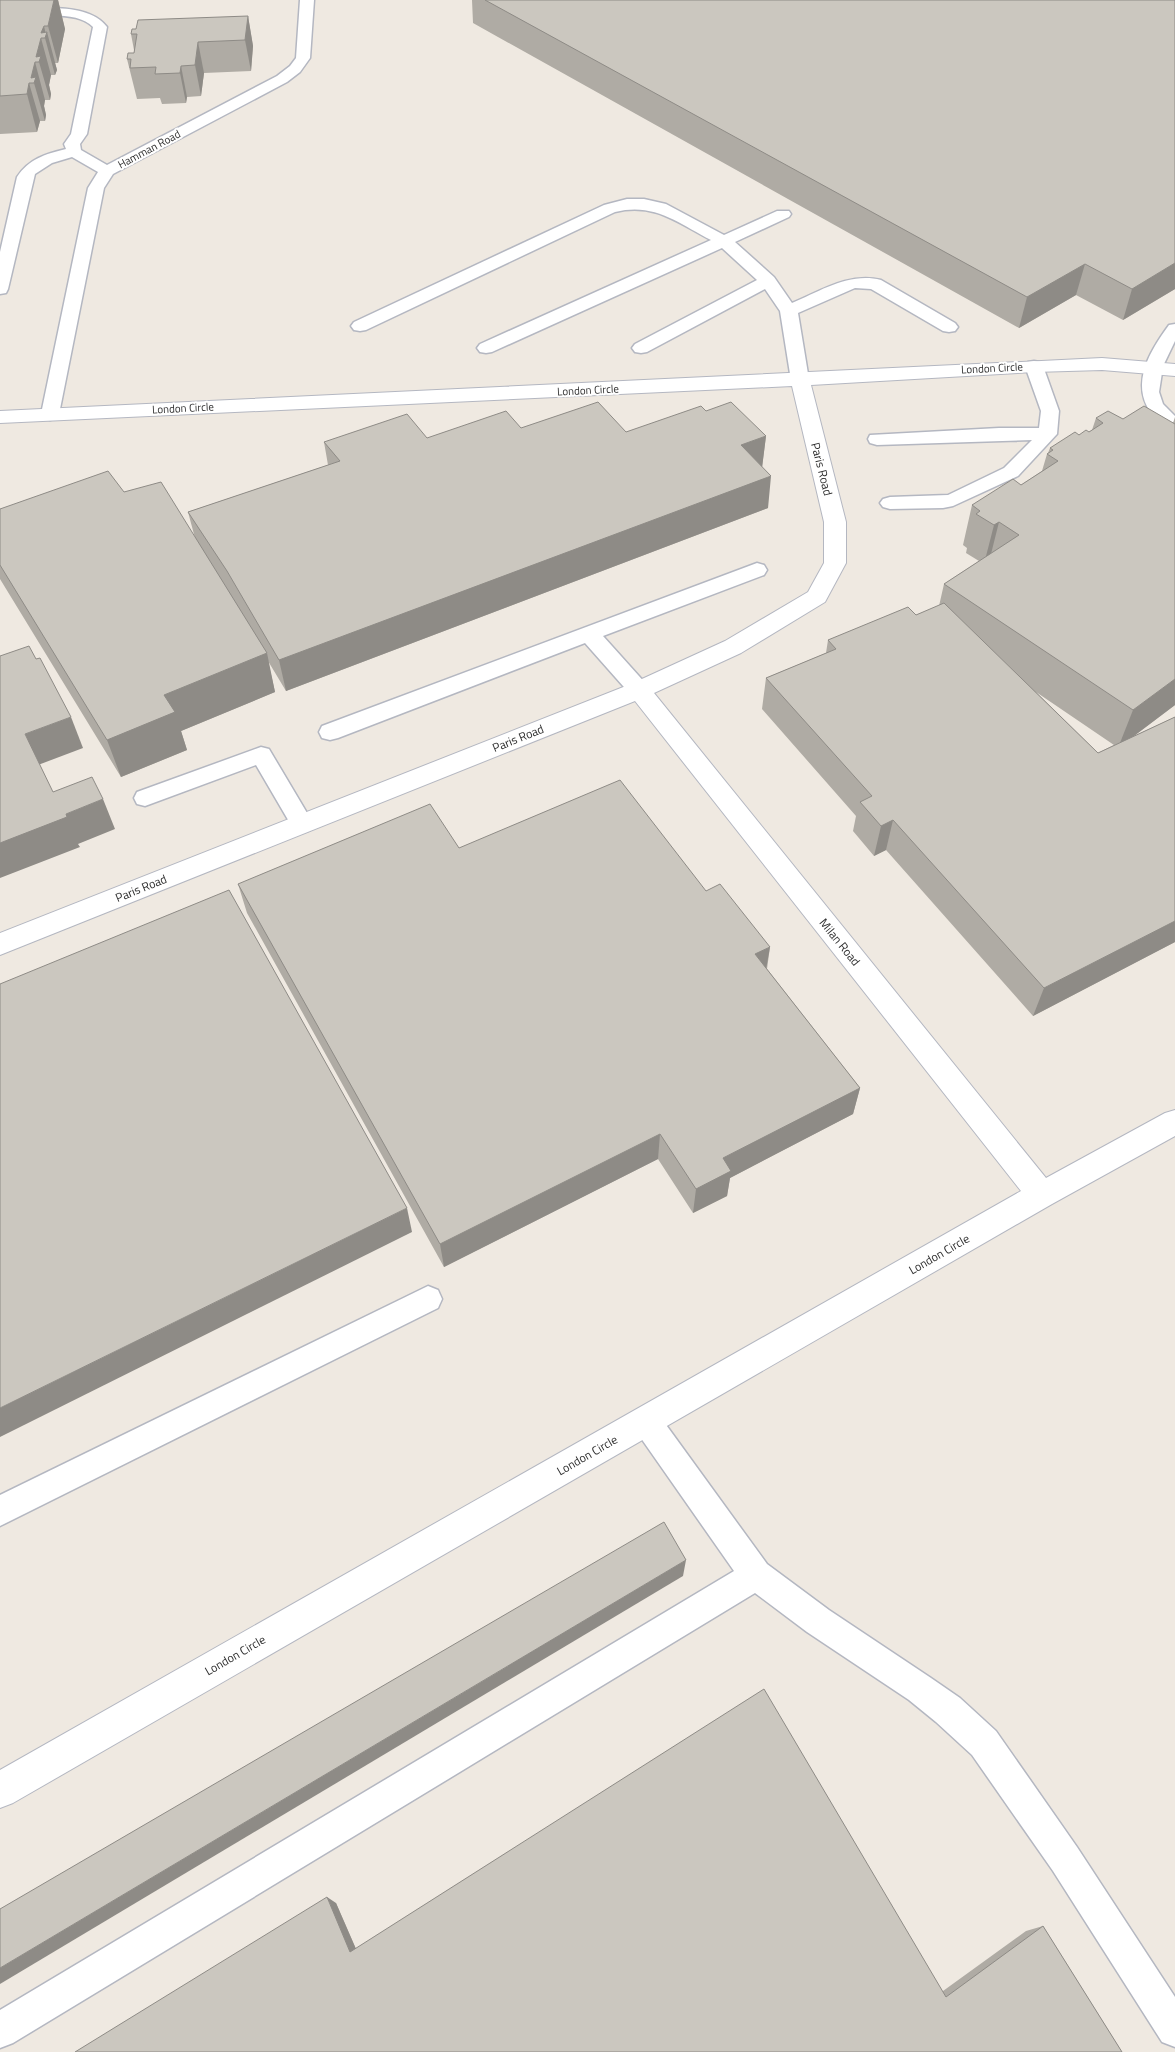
<svg xmlns="http://www.w3.org/2000/svg" width="1175" height="2052" font-family="'Titillium Web',sans-serif">
  <rect width="100%" height="100%" fill="#efe9e1"/>
  <g fill="none" stroke-linecap="round" stroke-linejoin="round">
    <!-- service casing -->
    <g stroke="#b4b7c1" stroke-width="3">
      <g id="service">
        <path d="M300 0H314L310 58 300 72 287 82 113 174 104 188 59 414 56 418 50 420 44 418 41 414 88 188 98 172 72 157 52 163 35 174 8 289 6 293 0 294V252L17 177C29 159 45 154 66 149L64 144 71 134 93 27C76 8 24 18 0 19V11C31 9 87 0 107 27L87 134 80 144 81 150 107 165 277 76 290 66 296 58Z"/>
        <path d="M627 199H644L666 204 724 235 777 211H789L791 214 789 217 735 242 774 277 792 303C821 291 849 272 881 280L955 323 958 327 955 331 949 332 943 331 871 289 855 288 798 313 809 380 806 384 800 385 794 384 791 380 780 311 765 289 647 352 641 353 635 352 632 348 635 344 757 280 722 248 492 352 486 353 480 352 477 348 480 344 711 240C678 223 654 202 615 212L366 330 360 331 354 330 351 326 354 322 604 205Z"/>
        <path d="M1175 324V341L1163 366 1159 392 1163 404 1175 416V431C1165 428 1157 421 1151 413 1130 383 1150 351 1169 325Z"/>
        <polygon points="1034,361 1040,362 1043,366 1059,411 1057,434 1018,476 953,506 943,508 890,509 883,507 880,503 883,499 890,497 948,495 1004,468 1032,440 877,445 870,443 868,439 870,435 999,428 1039,428 1041,411 1025,366 1028,362"/>
        <polygon points="757,563 764,565 767,570 764,575 603,636 647,685 650,690 647,695 639,698 631,695 585,643 338,738 330,740 322,738 319,732 322,726"/>
        <polygon points="261,747 269,749 310,818 313,824 310,830 302,833 294,830 256,765 145,806 137,804 134,798 137,792"/>
        <polygon points="428,1286 438,1290 442,1299 438,1308 0,1526 0,1495"/>
        <polygon points="646,1407 656,1411 767,1564 829,1610 931,1678 960,1698 996,1731 1077,1847 1175,1997 1175,2047 1162,2042 1053,1871 972,1755 936,1722 909,1700 807,1632 755,1593 13,2043 0,2048 0,2010 734,1571 636,1431 631,1421 636,1411"/>
      </g>
    </g>
    <!-- minor casing -->
    <g stroke="#b4b7c1" stroke-width="2">
      <polygon id="minor" points="1102,358 1175,364 1175,376 1102,370 1034,372 811,385 846,522 846,563 825,602 741,653 654,693 1046,1178 1165,1113 1175,1110 1175,1136 1052,1204 13,1803 0,1808 0,1770 1021,1191 635,701 0,955 0,933 631,684 725,641 808,592 824,563 824,522 792,386 0,423 0,411"/>
    </g>
    <!-- service -->
    <use href="#service" fill="#fff" fill-rule="evenodd"/>
    <!-- minor -->
    <use href="#minor" fill="#fff" fill-rule="evenodd"/>
  </g>
  <!-- wall -->
  <g fill="#afaba4" fill-rule="evenodd">
    <polygon points="0,0 58,0 65,29 58,63 55,63 57,70 55,75 51,75 49,85 51,94 50,100 45,100 44,106 46,115 45,121 40,121 37,132 0,134"/>
    <polygon points="472,0 1175,0 1175,289 1123,320 1076,295 1019,328 473,23"/>
    <polygon points="248,16 253,46 251,71 204,73 201,96 187,97 186,103 162,104 160,98 137,99 127,59 134,53 134,50 131,34"/>
    <polygon points="706,411 766,436 762,467 768,508 286,691 268,661 275,692 181,731 187,750 121,777 0,579 0,509 124,492 195,538 188,512 328,465 324,442 427,438 521,428 626,432"/>
    <path d="M1175 417V705L1134 736 1175 717V942L1033 1016 886 850 874 856 853 831 856 816 762 709 766 678 826 653 828 640 916 615 939 606 944 584 979 561 966 553 967 548 963 545 972 505 1021 485 1042 471 1047 454 1048 453 1050 448 1079 435 1089 432 1092 430 1096 418 1123 419 1173 423ZM1036 692 1114 745 1098 753Z"/>
    <polygon points="459,848 706,891 770,947 767,969 860,1088 853,1114 730,1178 727,1196 693,1213 658,1159 444,1267 247,913 238,884"/>
    <polygon points="336,1903 356,1949 943,1991 1026,1931 1043,1926 1122,2052 75,2052"/>
  </g>
  <!-- shaded-wall -->
  <g fill="#8e8b86">
    <polygon points="54,0 58,0 65,29 58,63 48,26"/>
    <polygon points="248,16 253,46 251,71 245,40"/>
    <polygon points="44,26 46,35 47,32 57,70 55,75 45,38 41,33"/>
    <polygon points="41,38 51,75 49,85 51,94 50,100 39,62 36,57"/>
    <polygon points="198,42 204,73 201,96 195,65"/>
    <polygon points="35,62 45,100 44,106 46,115 45,121 34,83 31,78"/>
    <polygon points="181,66 187,97 186,103 180,73"/>
    <polygon points="29,83 40,121 37,132 27,94"/>
    <polygon points="1175,263 1175,289 1123,320 1132,289"/>
    <polygon points="1085,264 1076,295 1019,328 1027,297"/>
    <polygon points="766,436 762,468 741,445"/>
    <polygon points="771,476 768,508 286,691 279,660"/>
    <polygon points="999,522 989,562 984,564 994,525"/>
    <polygon points="267,653 275,692 181,731 187,750 121,777 107,740 164,695"/>
    <polygon points="1175,679 1175,705 1118,748 1133,710"/>
    <polygon points="71,717 83,748 38,765 25,734"/>
    <polygon points="103,799 115,829 78,844 80,847 0,878 0,843 66,814"/>
    <polygon points="893,820 886,850 874,856 881,826"/>
    <polygon points="1175,921 1175,942 1033,1016 1044,988"/>
    <polygon points="770,947 765,975 755,954"/>
    <polygon points="860,1088 853,1114 730,1178 727,1196 693,1213 696,1189 723,1158"/>
    <polygon points="660,1134 658,1159 444,1267 440,1244"/>
    <polygon points="407,1208 412,1232 0,1437 0,1408"/>
    <polygon points="686,1560 683,1576 0,1984 0,1968"/>
    <polygon points="327,1897 336,1903 359,1956 350,1952"/>
  </g>
  <!-- building -->
  <g fill="#cbc7bf" stroke="#8e8b86">
    <polygon points="0,0 54,0 48,26 44,26 41,33 47,32 45,38 41,38 36,57 41,56 39,62 35,62 31,78 36,77 34,83 29,83 27,94 0,96"/>
    <polygon points="485,0 1175,0 1175,263 1132,289 1085,264 1027,297"/>
    <polygon points="248,16 245,40 198,42 195,65 181,66 180,73 155,74 156,67 130,68 131,59 127,59 128,53 134,53 137,34 131,34 132,29 136,29 138,20"/>
    <polygon points="598,402 626,432 701,406 706,411 731,402 766,436 741,445 771,476 279,660 227,571 188,512 340,461 324,442 407,414 427,438 506,411 521,428"/>
    <polygon points="1144,406 1175,424 1175,679 1133,710 944,584 1019,535 999,522 994,525 976,514 980,511 972,505 1013,479 1021,485 1058,461 1047,454 1053,450 1050,448 1075,432 1079,435 1086,430 1089,432 1103,423 1096,418 1108,411 1123,419"/>
    <polygon points="108,471 124,492 161,482 267,653 164,695 175,712 107,740 0,565 0,509"/>
    <polygon points="944,603 1098,753 1175,717 1175,921 1044,988 893,820 881,826 860,802 872,796 766,678 836,649 828,640 908,607 916,615"/>
    <polygon points="29,646 36,659 40,658 71,717 25,734 53,792 92,777 103,799 66,814 67,817 0,843 0,656"/>
    <polygon points="620,780 706,891 720,884 770,947 755,954 860,1088 723,1158 731,1171 696,1189 660,1134 440,1244 238,884 430,804 459,848"/>
    <polygon points="229,890 407,1208 0,1408 0,984"/>
    <polygon points="664,1522 686,1560 0,1968 0,1909"/>
    <polygon points="764,1689 946,1997 1043,1926 1122,2052 75,2052 327,1897 350,1952"/>
  </g>
  <g text-anchor="middle" dominant-baseline="central" stroke-width="4" stroke-linejoin="round" paint-order="stroke">
    <!-- far-street labels -->
    <g font-size="11" fill="#2e2e2e" stroke="#fff">
      <text transform="translate(149 149) rotate(-28)">Hamman Road</text>
      <text transform="translate(992 368) rotate(-3)">London Circle</text>
      <text transform="translate(588 390) rotate(-3)">London Circle</text>
      <text transform="translate(183 408) rotate(-3)">London Circle</text>
    </g>
    <!-- street labels -->
    <g font-size="12" fill="#2e2e2e" stroke="#fff">
      <text transform="translate(822 469) rotate(76)">Paris Road</text>
      <text transform="translate(518 738) rotate(-22)">Paris Road</text>
      <text transform="translate(141 888) rotate(-22)">Paris Road</text>
      <text transform="translate(840 942) rotate(51)">Milan Road</text>
      <text transform="translate(939 1254) rotate(-30)">London Circle</text>
      <text transform="translate(587 1455) rotate(-30)">London Circle</text>
      <text transform="translate(235 1655) rotate(-30)">London Circle</text>
    </g>
  </g>
</svg>
